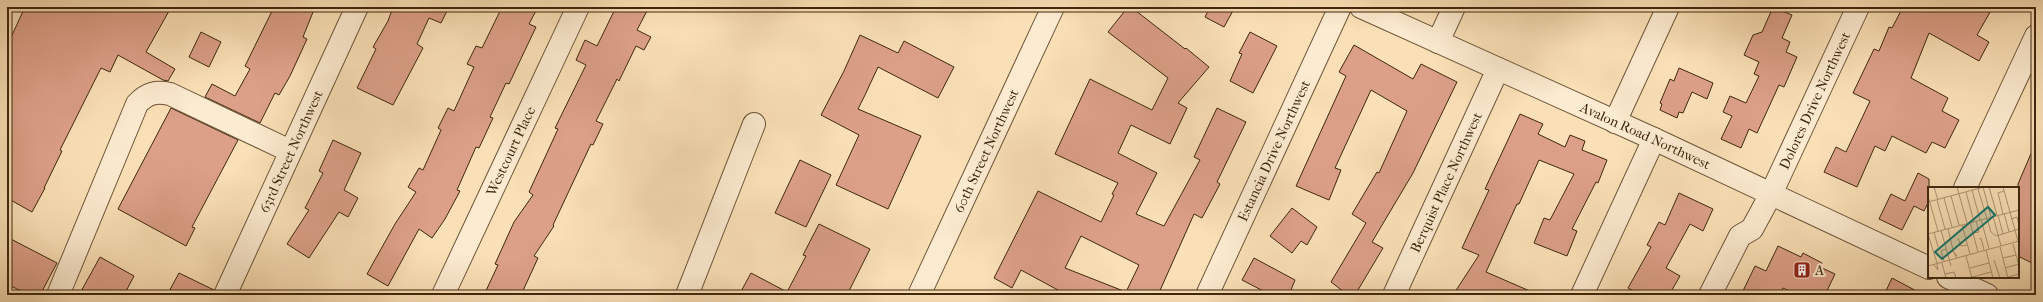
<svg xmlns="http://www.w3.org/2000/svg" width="2043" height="302" font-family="'IM FELL French Canon',serif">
  <rect width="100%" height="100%" fill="#fbe0b7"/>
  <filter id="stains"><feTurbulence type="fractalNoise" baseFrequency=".005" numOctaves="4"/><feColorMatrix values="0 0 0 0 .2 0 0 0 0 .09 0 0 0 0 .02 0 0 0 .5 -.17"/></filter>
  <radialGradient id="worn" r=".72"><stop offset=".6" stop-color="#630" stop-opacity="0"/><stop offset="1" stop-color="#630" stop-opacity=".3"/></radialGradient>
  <!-- building -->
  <g fill="#dca088" stroke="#3e280e" fill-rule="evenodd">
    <polygon points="25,7 161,7 169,11 146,52 175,69 168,81 163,80 118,55 110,72 101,68 60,150 62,151 44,188 45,188 32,212 7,198 7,46"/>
    <polygon points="274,7 315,7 303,37 307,39 290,76 279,95 275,93 260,123 205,97 212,84 235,96 250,69 245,66"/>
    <polygon points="393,7 449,7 441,23 429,18 417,44 423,48 393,105 357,88 376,49 373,47 388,21"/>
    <polygon points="502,7 538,7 529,24 536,27 509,84 506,83 490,117 493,118 479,148 476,147 457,190 460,191 445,219 432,238 419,229 388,286 367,274 395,224 416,192 408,187 419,168 423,170 441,130 438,128 448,108 454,111 474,67 467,64 476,46 482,48"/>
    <polygon points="616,7 649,7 637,30 651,37 644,50 636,46 619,81 617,79 596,121 603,124 593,145 591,144 553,225 554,226 534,256 538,258 521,295 484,295 498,265 495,264 514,222 533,195 529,192 558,129 555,128 586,65 576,60 585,40 597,46"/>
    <path d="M1128 7H1131L1185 49 1186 48 1209 67 1178 103 1187 108 1170 144 1131 125 1118 153 1157 173 1136 214 1164 226 1200 160 1194 157 1217 108 1246 122 1217 182 1220 184 1202 218 1194 214 1158 295H1067L1021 270 1012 288 994 278 1038 191 1101 222 1114 195 1112 194 1118 183 1055 154 1090 79 1152 110 1168 78 1108 32ZM1081 236 1139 265 1126 292 1065 268Z"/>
    <polygon points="1210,7 1235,7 1224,27 1205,17"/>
    <polygon points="1773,7 1792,15 1782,38 1790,42 1786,52 1797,57 1784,87 1779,85 1757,133 1749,129 1741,148 1721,139 1732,116 1723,112 1730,96 1746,103 1759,76 1754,74 1759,62 1744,55 1753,35 1762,32"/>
    <polygon points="1903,7 1993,7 1977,35 1989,42 1979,61 1929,33 1911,78 1948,98 1942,111 1959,120 1945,148 1932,142 1926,153 1892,136 1885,151 1875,146 1857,187 1824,172 1836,147 1846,152 1870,101 1853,93 1874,49 1879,51 1889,27 1892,28"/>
    <polygon points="201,32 221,42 209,67 189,57"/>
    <polygon points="1250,32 1277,46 1253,93 1230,81 1242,54 1239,53"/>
    <polygon points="860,35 898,53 904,41 954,67 938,98 878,67 865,95 858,109 921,136 888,209 836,185 859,135 821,115 844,71"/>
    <polygon points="1354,45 1413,79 1421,64 1457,82 1413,173 1372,242 1383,248 1355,295 1348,295 1331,282 1366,223 1352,214 1377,172 1379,173 1407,111 1371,90 1335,168 1341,170 1329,200 1296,186 1346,76 1339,72"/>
    <polygon points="1679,68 1713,83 1707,99 1692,92 1683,113 1679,112 1677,118 1660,110 1662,104 1660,103 1670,79 1674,81"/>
    <polygon points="171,108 238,140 192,227 195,228 186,246 118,209"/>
    <polygon points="1520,114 1543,124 1538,134 1565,147 1570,135 1585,141 1582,150 1607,160 1598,183 1596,182 1572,229 1577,231 1567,256 1534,243 1544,218 1550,220 1574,174 1539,160 1519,204 1517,204 1486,272 1539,295 1453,295 1479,255 1462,248 1489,190 1485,189"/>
    <polygon points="333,140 361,153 344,190 358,198 348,217 339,212 309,258 287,244 309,210 305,208 323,173 319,171"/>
    <polygon points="2036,142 2036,265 2018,256 2018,184"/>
    <polygon points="800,160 831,175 806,227 775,213"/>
    <polygon points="1918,173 1929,179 1929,201 1924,211 1914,206 1902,230 1879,219 1891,194 1905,201"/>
    <polygon points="1679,193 1713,209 1703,231 1690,224 1666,268 1680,276 1669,295 1640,295 1628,288 1651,247 1647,245 1659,222 1665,225"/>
    <polygon points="1292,208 1317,227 1307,245 1301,241 1292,253 1270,236"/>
    <polygon points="819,224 870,249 847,295 739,295 751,273 787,292 806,256 803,255"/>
    <polygon points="7,237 57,263 40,295 29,295 7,284"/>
    <polygon points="1778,246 1801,257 1803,253 1822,263 1820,267 1835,274 1825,295 1798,295 1783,288 1780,295 1741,295 1755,266 1766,271"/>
    <polygon points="100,257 134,276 124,295 79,295"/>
    <polygon points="1254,258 1295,280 1289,295 1271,295 1242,280"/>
    <polygon points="179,273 214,290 213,295 167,295"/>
    <polygon points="1892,278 1924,295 1884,295"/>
  </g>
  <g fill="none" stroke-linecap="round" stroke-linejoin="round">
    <!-- minor casing -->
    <g stroke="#6d5638" stroke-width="24">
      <g id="minor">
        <path id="s1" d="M1361 7 1654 139 1929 268"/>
        <polyline points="1438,42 1454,7"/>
        <polyline points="1615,122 1668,7"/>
        <polyline points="1965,188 2036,36"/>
        <polyline points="1948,277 1987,295"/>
        <path d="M58 295 137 104C147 93 156 91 170 94L290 151"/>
        <path id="s2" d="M225 295 357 7"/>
        <path id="s3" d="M443 295 578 7"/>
        <polyline points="687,295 754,124"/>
        <path id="s4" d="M919 295 1053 7"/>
        <path id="s5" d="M1207 295 1340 7"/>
        <path id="s6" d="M1394 295 1498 69"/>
        <polyline points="1582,295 1654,139"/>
        <path id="s7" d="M1710 295 1740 236 1752 229 1771 194 1858 7"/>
      </g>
    </g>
    <!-- minor -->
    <use href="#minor" stroke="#fcebd0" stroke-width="22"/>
  </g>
  <!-- icons -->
  <defs>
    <g id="building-square" transform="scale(0.9)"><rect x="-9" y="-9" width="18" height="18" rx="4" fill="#8f2418" stroke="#fcebd0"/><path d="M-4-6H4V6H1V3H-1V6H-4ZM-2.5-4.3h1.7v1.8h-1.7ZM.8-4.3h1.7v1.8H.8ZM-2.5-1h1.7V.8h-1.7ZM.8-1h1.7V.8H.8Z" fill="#fff"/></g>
  </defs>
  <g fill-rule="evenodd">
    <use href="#building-square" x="1802" y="270"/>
  </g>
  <g text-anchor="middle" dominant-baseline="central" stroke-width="4" stroke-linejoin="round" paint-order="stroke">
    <!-- street labels -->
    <g font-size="14" fill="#3e280e" stroke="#fcebd0">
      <text stroke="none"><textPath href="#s7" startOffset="223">Dolores Drive Northwest</textPath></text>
      <text stroke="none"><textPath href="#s1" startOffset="312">Avalon Road Northwest</textPath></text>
      <text stroke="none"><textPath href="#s2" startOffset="158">63rd Street Northwest</textPath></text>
      <text stroke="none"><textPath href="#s3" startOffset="159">Westcourt Place</textPath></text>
      <text stroke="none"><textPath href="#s4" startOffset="159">60th Street Northwest</textPath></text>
      <text stroke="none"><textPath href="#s5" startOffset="159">Estancia Drive Northwest</textPath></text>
      <text stroke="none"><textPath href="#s6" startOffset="124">Berquist Place Northwest</textPath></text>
    </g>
    <!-- poi labels -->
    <g font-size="14" fill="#3e280e" stroke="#fcebd0" text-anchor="start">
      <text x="1815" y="270">A</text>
    </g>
  </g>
  <!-- overview -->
  <g transform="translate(1928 187)">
    <rect width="91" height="91" fill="#fbe0b7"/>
    <path fill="none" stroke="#af9673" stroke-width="1" d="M6 0 10 13M29 0 39 36M55 0 63 30M61 0 69 28M75 0 90 54M50 2 63 45 68 49 91 42M44 3 52 33M38 5 46 35M0 9 10 44M23 9 31 38M16 11 24 40M9 13 17 42M0 15 56 0M76 26 81 45M75 27 70 6 76 4M70 28 75 47M65 29 73 59M53 32 61 62M83 32 89 30 91 38M42 35 50 65M34 38 42 67M20 42 25 63M13 43 23 79M6 45 10 60M45 46 51 45 48 34M0 47 91 23M0 47 9 76M30 51 33 59 39 58M51 52 53 51 56 63M85 57 91 79M72 60 80 91M58 63 65 91M29 69 25 64 29 71M38 69 44 91M75 71 88 68M66 73 72 91M16 74 13 64 18 62M14 76 18 91M6 78 10 83 9 77M0 79 91 54M42 81 61 76M77 81 91 77M17 87 26 85 28 91M44 90 63 85M77 91 91 87"/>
    <path fill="#0f766e" fill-opacity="0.15" stroke="#0f766e" stroke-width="2" d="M60 20 67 28 14 72 7 65Z"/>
    <rect width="91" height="91" fill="none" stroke="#3e280e" stroke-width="2"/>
  </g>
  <!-- margin -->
  <rect width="2043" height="302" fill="none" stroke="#fbe0b7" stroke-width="24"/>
  <rect x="8" y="8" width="2027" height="286" fill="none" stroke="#3e280e" stroke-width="2"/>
  <rect x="12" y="12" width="2019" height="278" fill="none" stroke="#3e280e"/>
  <rect width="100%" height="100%" filter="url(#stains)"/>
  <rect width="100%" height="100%" fill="url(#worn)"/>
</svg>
